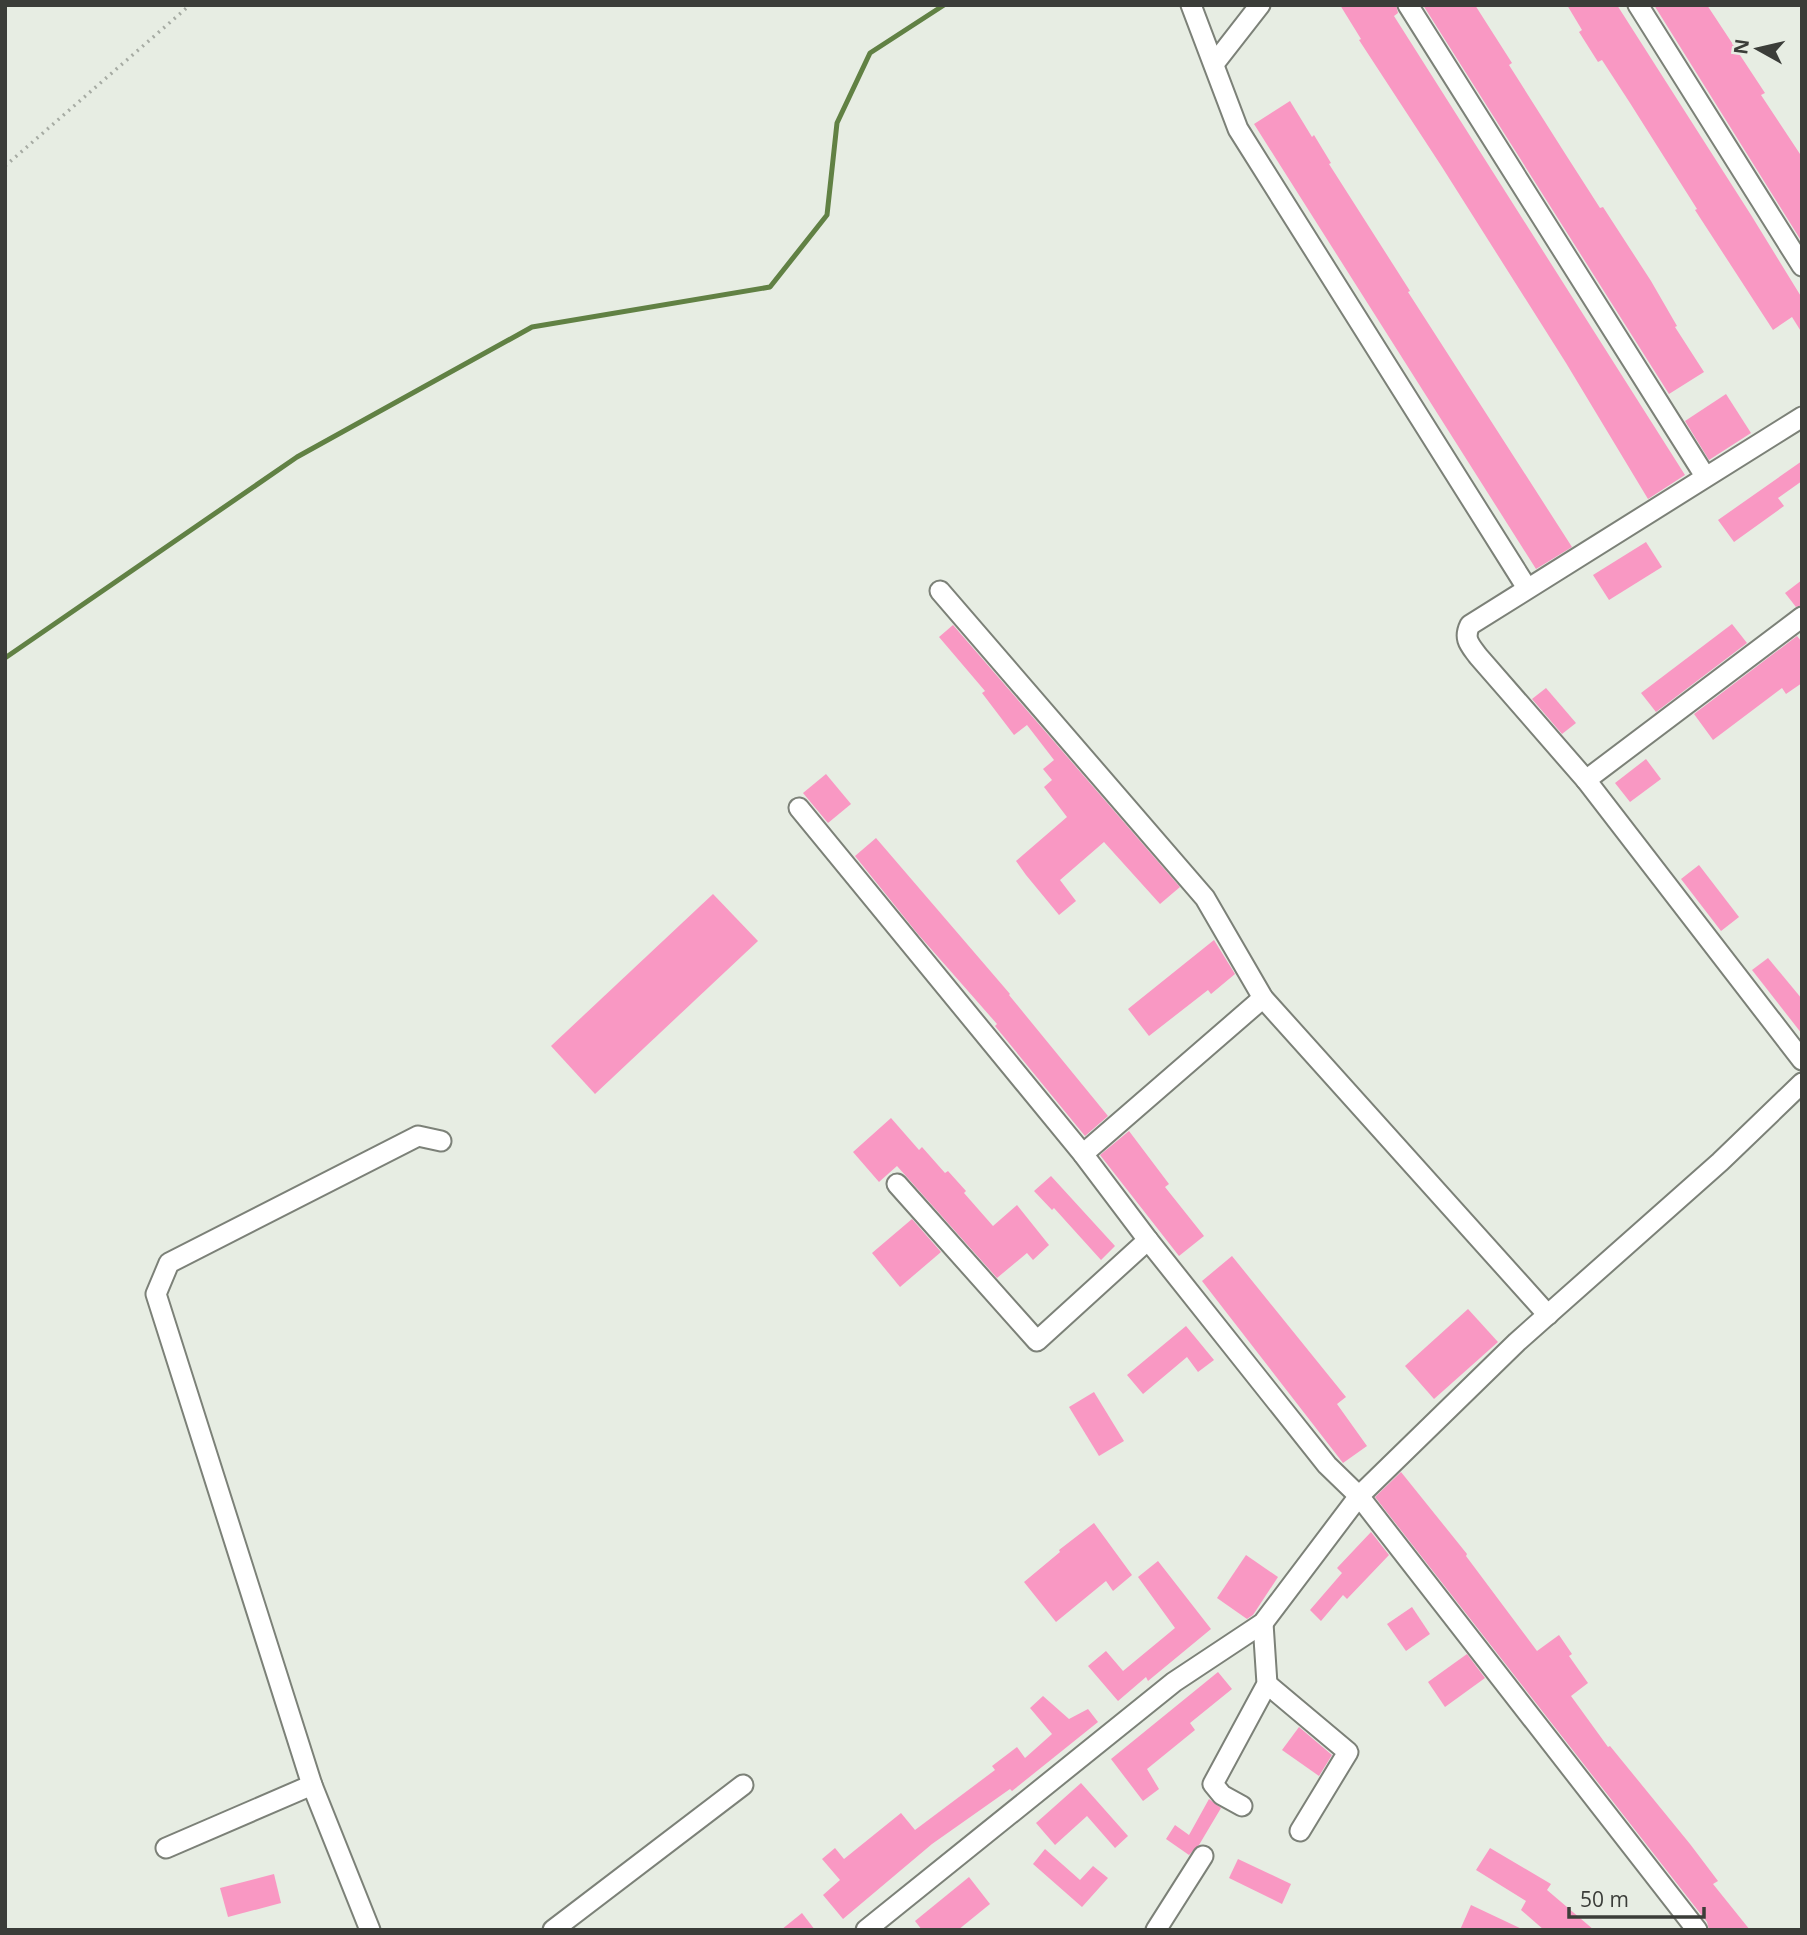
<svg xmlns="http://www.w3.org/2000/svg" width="1807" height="1935" font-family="'Open Sans',sans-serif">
  <rect width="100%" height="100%" fill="#e7ede3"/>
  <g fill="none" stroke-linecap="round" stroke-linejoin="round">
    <!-- stream -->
    <polyline stroke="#618144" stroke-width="5" points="5,658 297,457 532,327 770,287 827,215 837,123 870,53 944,5"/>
  </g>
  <!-- building -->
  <g fill="#f998c3">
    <polygon points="1340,5 1396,5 1398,13 1394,16 1685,475 1648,499 1566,363 1442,167 1359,40 1361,39"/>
    <polygon points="1423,5 1475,5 1512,63 1509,65 1566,155 1600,208 1603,207 1651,281 1677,326 1675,327 1704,372 1669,394"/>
    <polygon points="1567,5 1617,5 1751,215 1802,298 1802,333 1792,317 1773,330 1695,210 1697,209 1630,103 1602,60 1598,62 1579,32 1582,30"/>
    <polygon points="1654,5 1707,5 1765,93 1761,95 1802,157 1802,242"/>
    <polygon points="1290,101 1312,137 1314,135 1331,163 1329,164 1410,291 1408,292 1572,547 1536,569 1254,124"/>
    <polygon points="1726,394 1751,433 1709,460 1685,421"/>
    <polygon points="1802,461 1802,481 1778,498 1784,506 1734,542 1718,520"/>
    <polygon points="1646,542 1662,567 1609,600 1593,575"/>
    <polygon points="1802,580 1802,605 1796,607 1785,593"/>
    <polygon points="1732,624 1747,643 1656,712 1641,693"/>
    <polygon points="953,625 1180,887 1160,904 1104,842 1060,880 1076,901 1059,915 1026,875 1016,861 1067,817 1044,787 1052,780 1043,769 1054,760 1027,725 1014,735 982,693 985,691 939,637"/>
    <polygon points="1797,636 1802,642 1802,683 1786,694 1782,688 1713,740 1694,714"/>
    <polygon points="1546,688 1576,723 1562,734 1532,699"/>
    <polygon points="1646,759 1661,779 1630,802 1615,783"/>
    <polygon points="826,774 851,804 828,823 803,793"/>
    <polygon points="876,838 1010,994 1009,995 1108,1116 1085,1136 995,1026 997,1024 917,933 855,856"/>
    <polygon points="1699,865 1739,917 1721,931 1681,879"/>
    <polygon points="713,894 758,941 595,1094 551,1046"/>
    <polygon points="1214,940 1235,974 1211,994 1208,990 1149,1036 1128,1009"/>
    <polygon points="1768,958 1802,999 1802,1034 1752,970"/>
    <polygon points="891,1118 919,1150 922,1147 945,1173 948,1171 966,1191 964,1193 993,1226 1017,1205 1049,1245 1033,1260 1027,1253 997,1278 897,1166 879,1182 853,1152"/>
    <polygon points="1129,1131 1169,1184 1165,1187 1204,1236 1179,1256 1100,1155"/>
    <polygon points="1051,1176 1115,1246 1101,1260 1054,1208 1052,1210 1034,1191"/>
    <polygon points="912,1219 941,1252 900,1287 872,1253"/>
    <polygon points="1232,1256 1346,1397 1337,1404 1367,1446 1343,1463 1202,1281"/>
    <polygon points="1468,1309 1498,1342 1434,1399 1405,1366"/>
    <polygon points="1186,1326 1214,1360 1198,1372 1187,1357 1143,1394 1127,1375"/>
    <polygon points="1094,1392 1124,1441 1099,1456 1069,1407"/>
    <polygon points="1401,1472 1467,1554 1466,1556 1537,1651 1559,1635 1572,1654 1569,1656 1588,1683 1571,1696 1608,1747 1610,1746 1690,1844 1718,1881 1713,1884 1750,1930 1709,1930 1707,1922 1375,1497"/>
    <polygon points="1094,1523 1132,1575 1113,1591 1106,1581 1056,1622 1024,1582 1060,1552 1059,1550"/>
    <polygon points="1371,1532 1389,1555 1347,1599 1343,1595 1321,1621 1310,1610 1342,1573 1337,1568"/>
    <polygon points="1246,1555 1278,1577 1253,1615 1247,1619 1217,1598"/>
    <polygon points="1158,1561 1211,1629 1148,1681 1146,1677 1118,1701 1088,1666 1106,1651 1123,1671 1175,1628 1138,1577"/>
    <polygon points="1412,1607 1430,1634 1406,1651 1387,1624"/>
    <polygon points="1467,1654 1485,1678 1445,1707 1428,1682"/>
    <polygon points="1218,1672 1232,1689 1190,1723 1195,1730 1147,1769 1159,1789 1143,1801 1111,1759"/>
    <polygon points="1043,1696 1069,1719 1088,1709 1098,1722 1012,1791 1010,1789 932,1844 843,1919 823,1895 840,1880 822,1859 835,1848 844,1859 901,1813 915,1830 995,1770 992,1766 1017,1747 1025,1758 1052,1734 1030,1708"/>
    <polygon points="1299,1727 1332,1755 1319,1776 1282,1750"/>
    <polygon points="1081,1783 1128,1836 1115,1848 1087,1816 1055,1845 1036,1823"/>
    <polygon points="1209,1799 1221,1808 1199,1845 1189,1855 1166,1839 1175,1825 1189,1835"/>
    <polygon points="1490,1848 1551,1884 1547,1890 1594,1930 1544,1930 1521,1910 1526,1901 1476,1870"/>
    <polygon points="1045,1849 1080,1880 1093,1866 1108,1878 1082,1907 1033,1864"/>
    <polygon points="1238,1859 1291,1884 1282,1904 1229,1878"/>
    <polygon points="274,1874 281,1903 228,1917 220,1888"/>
    <polygon points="969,1877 990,1904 958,1930 922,1930 915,1921"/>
    <polygon points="1471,1905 1524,1930 1460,1930"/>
    <polygon points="802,1913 815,1930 781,1930"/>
  </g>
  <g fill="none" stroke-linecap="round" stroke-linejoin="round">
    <!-- minor casing -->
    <g stroke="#7c8178" stroke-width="23">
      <g id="minor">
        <polyline points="1191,5 1238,129 1527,588"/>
        <polyline points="1408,5 1705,476"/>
        <polyline points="1638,5 1802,266"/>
        <polyline points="1214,64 1260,5"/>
        <path d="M1802 417 1470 625C1463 639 1470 645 1478 656L1586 780 1802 1060"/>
        <polyline points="940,591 1205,898 1263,998 1548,1315"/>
        <polyline points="1586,780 1802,617"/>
        <polyline points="799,808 1083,1154 1148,1240 1327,1465 1359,1496 1697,1930"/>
        <polyline points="1083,1154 1263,998"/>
        <polyline points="897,1184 1037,1341 1148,1240"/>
        <polyline points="1267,1684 1348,1752 1300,1831"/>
        <polyline points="1242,1806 1222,1795 1213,1784 1267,1684 1263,1623"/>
        <polyline points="166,1848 312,1785"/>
        <polyline points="370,1930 312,1785 156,1294 169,1263 418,1136 441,1141"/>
        <polyline points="553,1930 743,1785"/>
        <polyline points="866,1930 1174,1682 1263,1623 1359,1496 1517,1342 1720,1162 1802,1083"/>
        <polyline points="1156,1930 1203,1856"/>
      </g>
    </g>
    <!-- path -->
    <polyline stroke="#a6aba3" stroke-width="3.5" stroke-dasharray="2 5" stroke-linecap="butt" points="5,166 190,5"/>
    <!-- minor -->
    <use href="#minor" stroke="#fff" stroke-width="19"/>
  </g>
  <!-- border -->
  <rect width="1807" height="1935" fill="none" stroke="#3b3d39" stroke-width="14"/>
  <!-- north arrow -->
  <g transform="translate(1758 49) rotate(278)" stroke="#e7ede3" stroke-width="5" paint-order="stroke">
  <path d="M0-5L12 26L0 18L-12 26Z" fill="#3b3d39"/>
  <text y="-10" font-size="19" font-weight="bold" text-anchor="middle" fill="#3b3d39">N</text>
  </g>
  <!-- scale -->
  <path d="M1569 1907v10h135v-10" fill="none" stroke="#3b3d39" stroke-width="3.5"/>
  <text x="1580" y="1907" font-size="21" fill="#3b3d39" stroke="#e7ede3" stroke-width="5" paint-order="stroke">50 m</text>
</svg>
